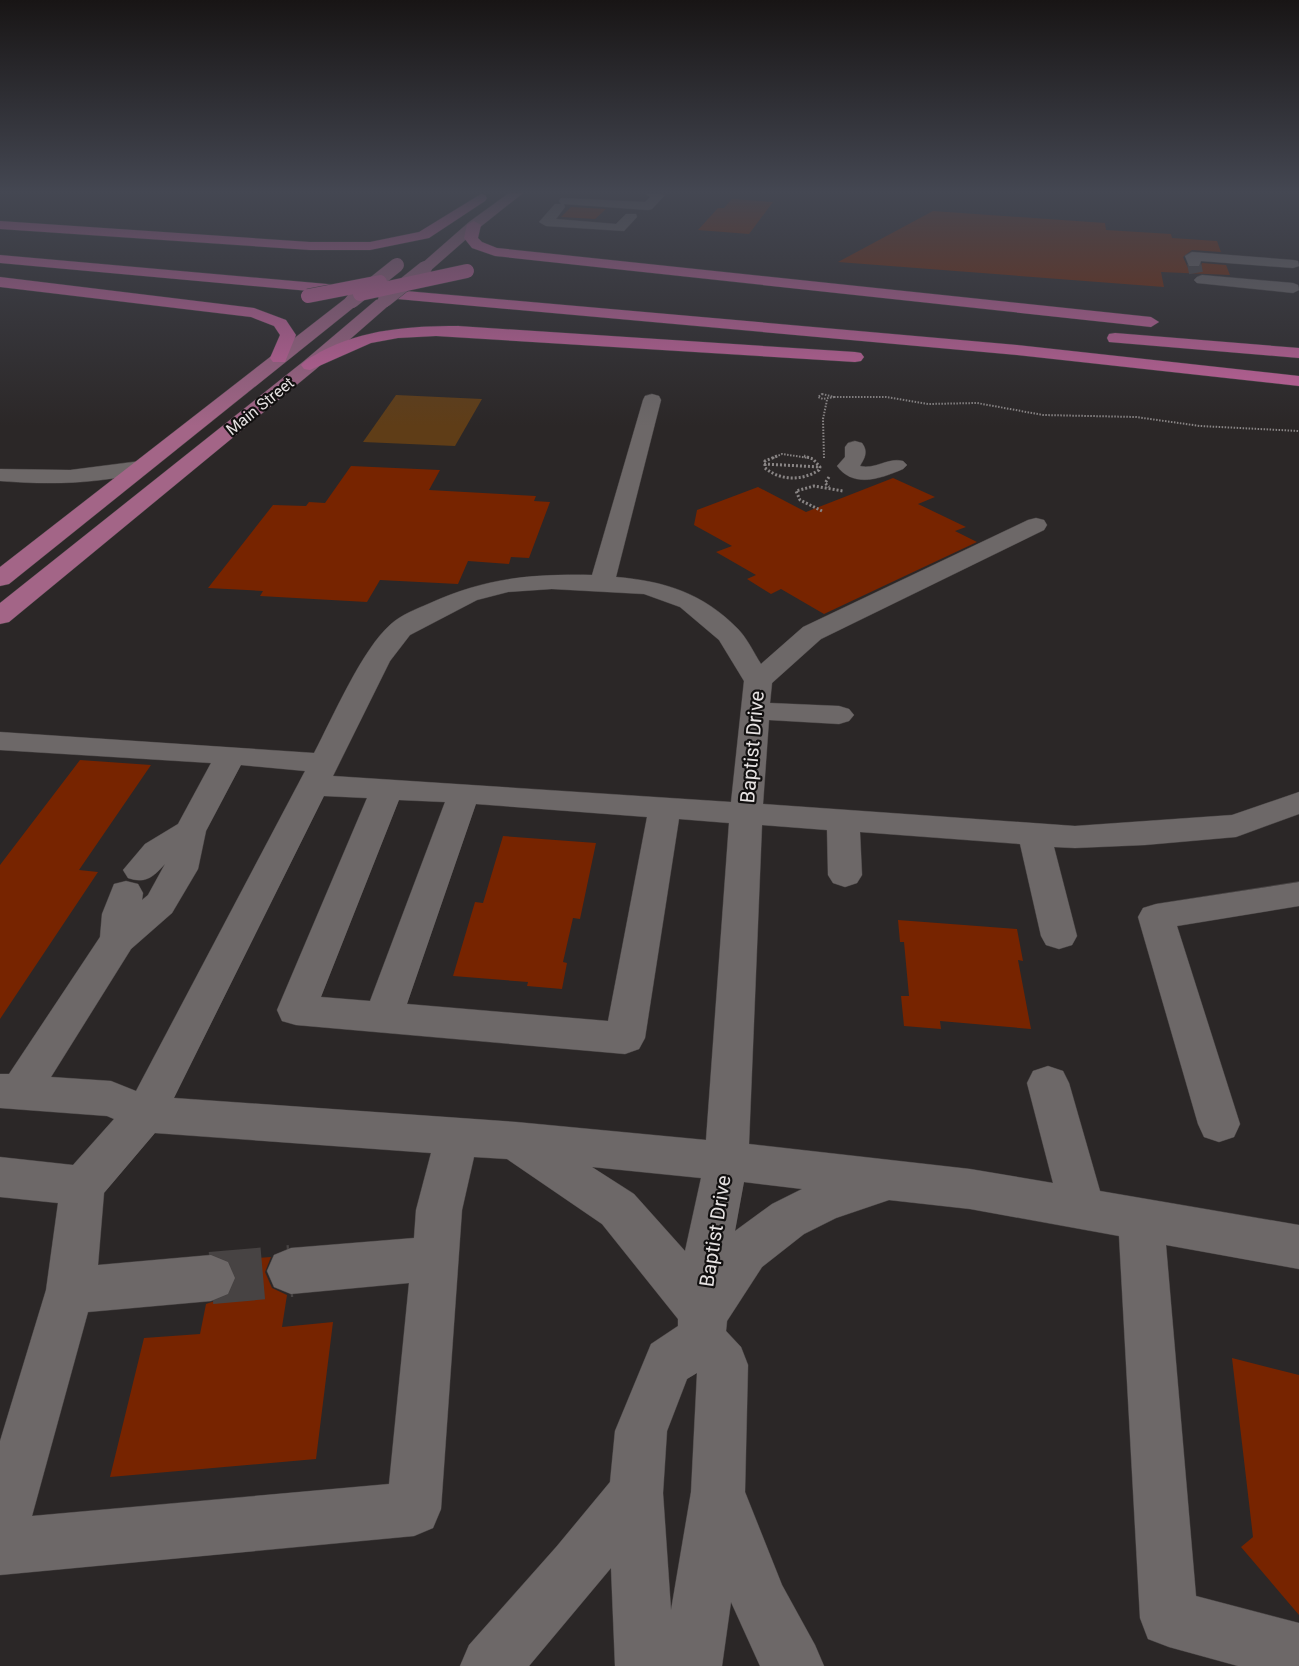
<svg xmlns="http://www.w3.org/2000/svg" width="1299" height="1666" font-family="Roboto,sans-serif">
  <rect width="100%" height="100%" fill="#2b2727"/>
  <!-- green -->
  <polygon fill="#5f3d17" points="396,395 482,399 455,446 363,442"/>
  <!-- building -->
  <g fill="#772400">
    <polygon points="732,199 773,202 749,234 698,230 718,208 724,208"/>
    <polygon points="571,207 606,209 595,219 561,217"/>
    <polygon points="933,211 1105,223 1106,230 1171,234 1172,238 1217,241 1221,252 1192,250 1183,257 1188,268 1200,268 1202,263 1226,265 1230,275 1161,272 1164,287 838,262"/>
    <polygon points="351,466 440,470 429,490 536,496 534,501 550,502 529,558 511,557 509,564 468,561 458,584 380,580 367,602 260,596 263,591 208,588 273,505 306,506 309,502 325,503"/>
    <polygon points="893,478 935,497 918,504 966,527 955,531 977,542 824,614 781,589 771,594 747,579 756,575 716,552 732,546 694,525 697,510 758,487 806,512"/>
    <polygon points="80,760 151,765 79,870 98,872 0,1019 0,865"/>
    <polygon points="503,836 596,843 580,919 573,918 563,962 567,963 562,989 527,986 528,982 453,976 475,902 483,903"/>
    <polygon points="898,920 1017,929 1023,961 1018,960 1031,1029 940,1021 941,1029 904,1026 901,996 909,996 904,942 900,942"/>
    <polygon points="271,1257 265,1272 272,1288 287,1295 282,1327 333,1322 316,1459 110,1477 144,1338 200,1334 206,1304 229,1296 237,1279 229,1260"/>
    <polygon points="1232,1358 1299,1375 1299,1615 1241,1547 1253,1537"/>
  </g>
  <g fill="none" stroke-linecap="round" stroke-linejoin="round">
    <!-- minor-tunnel-far1 -->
    <polyline stroke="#474343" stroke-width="14" stroke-dasharray="14 7" stroke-linecap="butt" points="1194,263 1196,273"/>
    <!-- minor-tunnel -->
    <polyline stroke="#474343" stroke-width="52" stroke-dasharray="52 26" stroke-linecap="butt" points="211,1278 291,1271"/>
    <!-- minor casing -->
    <g stroke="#464242" stroke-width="1">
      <g id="minor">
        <polygon points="645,193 665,195 652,209 648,210 564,204 565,207 556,219 616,224 626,214 636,214 637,217 624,231 546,226 539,222 555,204 561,204 559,201 561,198 645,202 650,197"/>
        <polygon points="1192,252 1293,260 1298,261 1299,266 1293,268 1201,261 1199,266 1189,266 1185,256"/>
        <polygon points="1202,275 1293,283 1298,285 1299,290 1293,293 1197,283 1194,280 1197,277"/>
        <path d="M652 394 659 396 661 400 616 577C664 581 703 593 738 629 747 638 754 653 761 664L803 627 1028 520 1036 518 1044 520 1047 525 1044 530 821 639 772 683 770 703 839 706 849 709 854 715 849 721 839 724 769 720 763 804 1075 826 1232 815 1299 792V814L1236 837 1145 845 1075 848 1054 847 1077 936 1072 945 1059 949 1046 945 1041 936 1020 844 860 832 862 875 857 883 845 887 833 883 828 875 827 830 762 825 749 1144 970 1169 1053 1183 1027 1083 1033 1071 1048 1066 1063 1071 1069 1083 1100 1191 1299 1225V1269L1166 1245 1196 1596 1299 1623V1666H1238L1169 1647 1148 1639 1140 1618 1119 1236 970 1209 889 1200 836 1218 804 1234 762 1267 727 1321 726 1331 741 1347 748 1365 745 1492 782 1585 815 1645 824 1666H760L731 1602 722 1666H615L611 1568 529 1666H460L469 1645 557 1546 610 1482 615 1431 651 1344 678 1326V1319L602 1224 507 1159 474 1157 462 1210 441 1509 433 1528 414 1536 0 1575V1441L46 1290 58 1203 0 1197V1157L73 1165 114 1119 107 1116 0 1108V1074H9L100 937 102 914 114 884 126 881 138 884 143 893 142 900 148 895 165 864C153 877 146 884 128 878L123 870 145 844 178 824 211 763 0 750V732L314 753C333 717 362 649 391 624 401 615 416 609 428 604 485 578 529 574 592 575L643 400 645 396ZM552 589 644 594 680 607 719 640 744 681 731 802 333 776 390 661 410 635 477 600 508 592ZM241 765 305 771 136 1091 111 1081 51 1077 131 949 172 913 198 869 206 831ZM324 796 367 798 277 1010 282 1021 296 1025 625 1054 639 1049 645 1038 679 819 729 823 706 1140 516 1122 174 1098ZM399 800 445 802 370 1001 321 997ZM476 804 647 817 608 1021 407 1004ZM155 1133 431 1153 416 1210 414 1238 291 1248 274 1255 267 1271 274 1287 291 1294 409 1283 389 1484 32 1516 88 1312 211 1301 228 1294 235 1278 228 1262 211 1255 98 1265 104 1193ZM592 1167 701 1178 685 1251 634 1194ZM744 1182 802 1189 772 1204 735 1231ZM697 1373 691 1492 671 1610 663 1493 667 1431 687 1379Z"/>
        <path d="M855 441 862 443C869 452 864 459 860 466 875 470 888 457 903 461L907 465 903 469C882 478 854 489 837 466L845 457V447L848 443Z"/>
        <path d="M141 461 148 463 152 467 148 471C100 484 50 485 0 481V469L70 470Z"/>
        <polygon points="1299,882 1299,906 1177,926 1240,1124 1234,1137 1219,1142 1204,1137 1198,1124 1138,917 1143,908 1156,904"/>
      </g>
    </g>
    <!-- major casing -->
    <g stroke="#464242" stroke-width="1">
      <g id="major">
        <polygon points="509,193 523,193 479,228 430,271 420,271 418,268 420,265 469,222"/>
        <polygon points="352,296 358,298 360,301 358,304 9,584 0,586 0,567 346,298"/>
        <polygon points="382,298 388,300 390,303 388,306 316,369 9,622 0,624 0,603 304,361 376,300"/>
      </g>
    </g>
    <!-- highway casing -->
    <g stroke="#464242" stroke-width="1">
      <g id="highway">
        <polygon points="481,194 485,195 487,198 485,201 429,238 370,250 310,250 0,229 0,221 310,242 370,242 419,232"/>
        <polygon points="474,221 481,225 478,238 482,242 497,248 1151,317 1159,322 1151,327 495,256 472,248 464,238 467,225"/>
        <polygon points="0,255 1017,345 1299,376 1299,386 1017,355 0,263"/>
        <polygon points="0,277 254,308 286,320 296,335 285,362 273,362 270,358 280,335 274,326 251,317 0,287"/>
        <path d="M458 326 855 352 861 353 864 357 861 361 855 362 436 336 398 338 371 343 310 370 304 369 301 365C306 359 314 356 320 352 364 329 410 326 458 326Z"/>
        <polygon points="1115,333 1299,348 1299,358 1109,342 1107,338 1109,334"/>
      </g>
    </g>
    <!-- path-far1 -->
    <g stroke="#898585" stroke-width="2" stroke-dasharray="1.5 1.5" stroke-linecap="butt">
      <polygon points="822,394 834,397 823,399 818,397"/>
      <polyline points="834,397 886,397 928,404 977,403 1043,415 1136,417 1200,426 1299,431"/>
      <polyline points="773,458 782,454 809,458"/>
      <polyline points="824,458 823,419 827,400"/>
    </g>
    <!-- path -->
    <g stroke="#898585" stroke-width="3" stroke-dasharray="2 2" stroke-linecap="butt">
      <path d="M777 456 765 461V468C781 481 802 481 819 470L820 467 813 459 804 456"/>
      <polyline points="764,464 820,467"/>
      <polyline points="829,477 825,483 829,487"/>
      <polyline points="822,511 800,500 796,491 814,486 843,491"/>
    </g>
    <!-- minor -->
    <use href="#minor" fill="#6d6868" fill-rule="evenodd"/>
    <!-- major -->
    <use href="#major" fill="#a36587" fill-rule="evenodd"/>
    <!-- highway -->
    <use href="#highway" fill="#c7639c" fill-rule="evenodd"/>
    <!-- major-bridge casing -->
    <g stroke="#464242" stroke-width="15" stroke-linecap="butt">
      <g id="major-bridge">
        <polyline points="385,300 425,268"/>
        <polyline points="352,301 397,265"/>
      </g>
    </g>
    <!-- highway-bridge casing -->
    <g stroke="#464242" stroke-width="15" stroke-linecap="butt">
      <g id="highway-bridge">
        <polyline points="360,294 467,271"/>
        <polyline points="308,296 380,282"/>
      </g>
    </g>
    <!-- major-bridge -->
    <use href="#major-bridge" stroke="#a36587" stroke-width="14"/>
    <!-- highway-bridge -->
    <use href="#highway-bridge" stroke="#c7639c" stroke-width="14"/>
  </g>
  <!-- sky -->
  <linearGradient id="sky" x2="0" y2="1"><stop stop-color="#181515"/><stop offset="0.45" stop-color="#444752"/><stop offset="1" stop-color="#444752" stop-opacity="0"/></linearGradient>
  <rect width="1299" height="426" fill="url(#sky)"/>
  <g text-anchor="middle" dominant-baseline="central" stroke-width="4.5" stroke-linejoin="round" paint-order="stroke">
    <!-- far-street labels -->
    <g font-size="16" fill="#e6e2e2" stroke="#121010">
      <text transform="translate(260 406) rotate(-39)">Main Street</text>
    </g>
    <!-- street labels -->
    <g font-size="20" fill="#e6e2e2" stroke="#121010">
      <text transform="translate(752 747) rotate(-85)">Baptist Drive</text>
      <text transform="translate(715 1231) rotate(-81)">Baptist Drive</text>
    </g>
  </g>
</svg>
